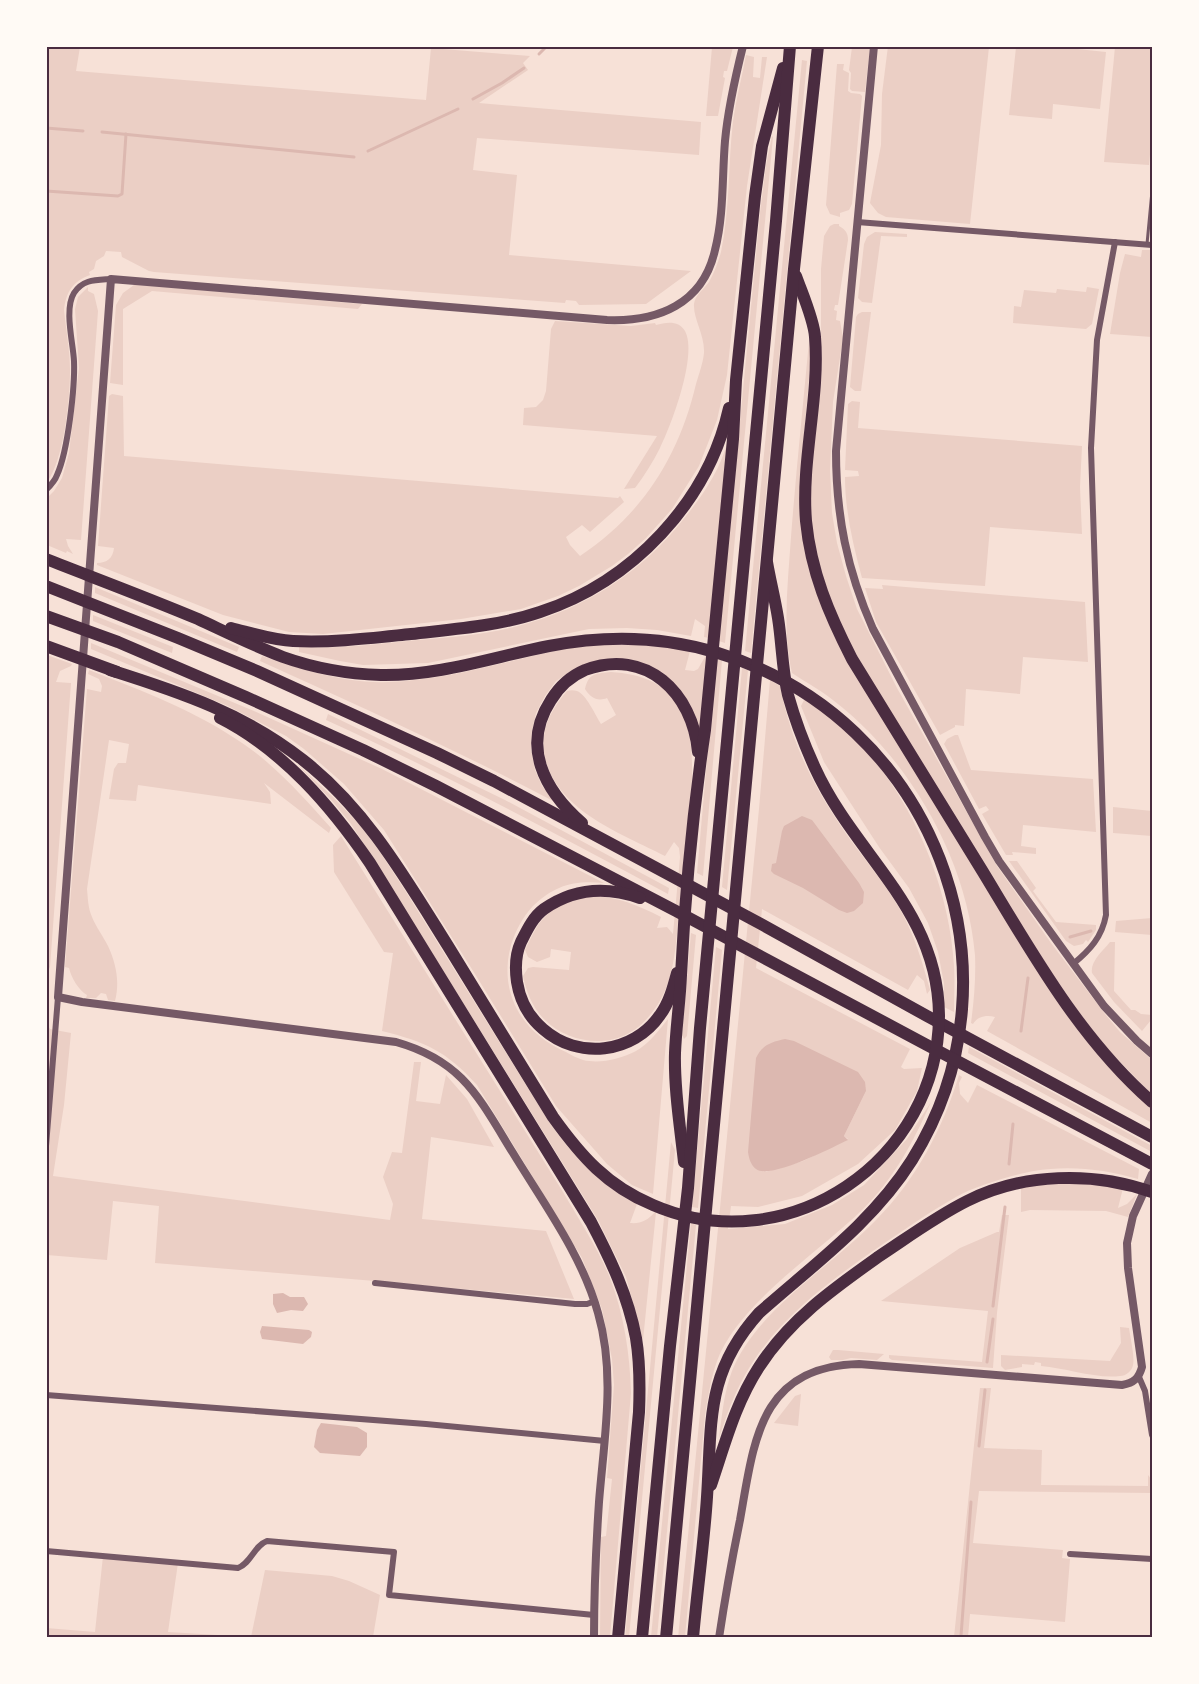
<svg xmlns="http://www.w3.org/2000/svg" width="1199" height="1684" font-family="Jost,sans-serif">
  <rect width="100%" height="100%" fill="#f7e1d7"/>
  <!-- green -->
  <g fill="#ebcfc5" fill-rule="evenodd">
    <path d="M47 46 80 47 76 71 426 100 431 48 530 56 523 63 528 70 479 103 701 122 699 155 477 138 473 170 517 175 509 255 691 271 646 304 579 305 576 301 566 300 565 303 154 272 149 271 122 257 121 252 106 251 104 256 96 261 94 269 89 272 90 275C73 281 66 292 64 310 66 330 70 350 70 370 70 399 64 460 47 482Z"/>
    <polygon points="888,46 989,47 970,224 886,217 878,213 870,203 881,145 882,94"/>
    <polygon points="712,47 733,47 727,71 724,71 723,77 725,78 718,116 706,116"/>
    <polygon points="852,47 870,47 865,92 852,91 850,89 851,73 849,70"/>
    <polygon points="1016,47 1058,47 1106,52 1100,109 1053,104 1052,119 1009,115"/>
    <polygon points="1115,47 1152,47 1152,133 1149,165 1104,162"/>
    <path d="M746 55 754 57 753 77 760 78 762 57H767L747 186 727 375 717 420 699 466 672 509 646 538 628 554 612 566 579 586 558 596 521 609 461 619 323 634 289 632 223 615 97 565V563C107 563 113 558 114 548L98 546 109 396 112 394 123 396 124 456 618 498 620 496 624 502 590 532 582 525 566 537 570 545 580 556C643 514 679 456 696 384 699 374 703 363 704 353 705 335 693 319 694 304 695 295 704 289 709 282 714 273 718 263 721 252 730 210 728 164 733 121 736 99 742 77 746 55Z"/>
    <polygon points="802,60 807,61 751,653 745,651"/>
    <polygon points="837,64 844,64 843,70 849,73 848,91 851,93 860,94 862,96 852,204 849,210 840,213 840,217 830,214 826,205"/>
    <polygon points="772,136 773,137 725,643 719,641 760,213 766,165"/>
    <path d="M834 224H839V226C845 229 848 233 848 240L838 305H835L834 310 837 311 836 320 840 321 843 338 833 402 830 470 832 513 837 543 846 576 857 609 897 688 997 866 1051 943 1105 1014 1120 1032 1152 1060V1095L1105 1046 1079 1012 1052 973 995 884 868 675 844 633 829 600 817 561 811 520 810 481 821 345V269L824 236 830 226Z"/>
    <polygon points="875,232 907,234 907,237 881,236 872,303 862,302 858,298 864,244 867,237"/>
    <polygon points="1142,250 1152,250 1152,337 1110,334 1120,273 1125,254 1141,257"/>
    <polygon points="134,285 143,285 362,304 358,309 152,291 123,309 123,385 110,383 116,305 123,293"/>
    <polygon points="88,287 88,291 94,294 98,311 81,540 66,539 68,546 73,554 67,551 66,553 47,545 47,498 54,491 62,478 69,453 79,368 75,309 78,297"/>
    <polygon points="1087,287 1099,289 1092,324 1086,329 1013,323 1014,306 1021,307 1024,290 1056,293 1057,289 1086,292"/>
    <polygon points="862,312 871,312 861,391 855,391 850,387 856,317 858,314"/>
    <path d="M555 321 631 326 655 323 656 325C666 322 679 320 685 331 698 355 671 426 660 448 653 462 644 476 635 488L624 489 657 436 523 425 524 408 536 407 543 400 546 391 551 329Z"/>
    <path d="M809 341 811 354 801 473 815 586 1039 974 1152 1107V1123L987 1031 995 1017C987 1015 978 1016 973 1024L971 1023C974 1001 976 977 975 955 967 860 911 762 838 704 824 692 807 683 792 673 782 629 788 582 791 537 796 472 803 406 809 341Z"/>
    <path d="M852 401 860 402 858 428 1082 446 1080 487 1082 534 990 527 985 586 862 578C853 544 845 511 845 477L859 476 858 471 845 470 848 404Z"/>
    <path d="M728 440 709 638 704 637 705 626 695 619 691 636 657 630 627 628 589 629 428 663 363 665 340 661 299 652V647C339 649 378 644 418 640 451 637 485 635 518 626 585 609 644 571 686 516 704 494 721 468 728 440Z"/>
    <polygon points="882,585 1085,602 1088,662 1023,657 1020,694 966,689 964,726 955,725 955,727 940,735 876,622 865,588 883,589"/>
    <polygon points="95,587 239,647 237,652 95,593"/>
    <polygon points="93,615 173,647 172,653 93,621"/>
    <path d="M91 643 254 711 382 769 604 883C574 880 555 885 533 906 522 918 516 930 511 945 498 993 522 1033 566 1052 571 1055 577 1058 583 1060 600 1064 620 1059 636 1051 649 1044 659 1030 668 1019L653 1194 632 1185 607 1164 556 1106 475 974 384 830 344 784 304 749 286 736 228 706 91 649Z"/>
    <path d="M614 644 665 646 690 651 685 670 694 671 698 669 706 655 709 656 699 730 690 705 680 689 665 675 647 665 571 671 556 681 545 696 536 713 532 731 531 750 535 770 542 786 555 802C458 751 360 706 260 661L262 656C302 669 345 684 388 682 446 680 503 662 559 650 577 647 596 645 614 644Z"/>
    <polygon points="47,655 72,664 71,666 60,671 56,682 71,683 50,967 47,974"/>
    <polygon points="716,659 722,660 703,876 697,873"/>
    <polygon points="742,668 748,670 727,890 722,887"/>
    <path d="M89 670C143 691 198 712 245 745 278 768 305 799 331 828L329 833 264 783 270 792 271 804 138 785 136 801 109 799 114 769 118 763H126L129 744 109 740 87 889C88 899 88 908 92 917 96 927 103 936 108 946 116 963 120 982 115 1001L108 1000 106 994 101 993 96 998H86L87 995C79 991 71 977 69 968L65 967 87 689 101 692 102 686 99 679 88 674Z"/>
    <path d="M611 672C641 674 669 683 682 713 690 729 692 748 692 766 693 790 688 815 686 839 683 863 681 887 679 911 676 942 675 978 658 1004 651 1015 641 1027 629 1033 603 1048 566 1041 545 1020 533 1009 526 991 523 976L528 968 533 967 569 970 571 952 551 949 550 957 537 962 528 957 525 950C529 942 533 933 538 925 572 881 619 895 661 917L657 928 667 927 673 934 680 857 679 848 674 842 665 856C622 834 561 812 546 762 538 734 549 712 567 691 570 690 574 690 577 691 586 694 596 716 601 724L616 715 607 698C597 702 590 697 585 689 589 672 596 674 611 672Z"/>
    <path d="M770 680 780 686C792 747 816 792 852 842 869 865 888 888 902 913 915 937 923 964 930 990L927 994 924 981 917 975 908 990 762 909 756 968 910 1049 901 1067 904 1069 922 1068 917 1091 895 1130 858 1164 802 1196 758 1207 731 1206 728 1229 785 1224 832 1205 864 1185 907 1139 931 1102C914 1141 893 1180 862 1210 819 1252 738 1304 717 1361 711 1378 708 1397 705 1415L685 1637 678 1638 759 809ZM866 1091 844 1136 848 1139 803 1161 765 1172Z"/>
    <path d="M805 698C824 713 844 728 861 746 914 801 950 890 954 966 955 981 954 997 954 1012L944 1007V984L938 952 928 923 909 888 879 847 824 762 801 706Z"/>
    <path d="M328 714 505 800 669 888 668 894C555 833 443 773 326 720Z"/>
    <polygon points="955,735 958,735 971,770 1093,779 1096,832 1023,825 1021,846 1036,848 1036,854 1012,852 1013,855 1006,855 982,814 989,810 986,806 979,809 944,744 947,739"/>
    <path d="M297 764 333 797 359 824 380 852 406 892 549 1122C574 1157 598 1183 637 1204L630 1223C641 1224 648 1220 655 1212H656L643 1340 626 1277 598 1220 375 861 351 824 333 802Z"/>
    <polygon points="1113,807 1152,811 1152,836 1113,833"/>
    <path d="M341 836 563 1192C579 1220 598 1248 610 1278 624 1315 630 1354 631 1393L610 1637H600L601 1537 606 1536 612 1479 607 1478 614 1385 612 1359 602 1309 582 1258 477 1085C446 1051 426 1042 382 1031L393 953 384 952 334 872 333 845Z"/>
    <polygon points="1009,861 1017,861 1036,888 1033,891 1056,922 1096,925 1096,930 1088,942 1086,940 1083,944 1074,946 1066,941"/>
    <polygon points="1152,918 1152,935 1115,932 1116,921"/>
    <polygon points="691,933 696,935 687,1036 684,1039 682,1035"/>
    <path d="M1110 942H1115L1114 991 1131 1010H1135L1141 1014 1152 1015 1151 1020 1142 1031 1114 1002 1092 973C1090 961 1103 951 1110 942Z"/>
    <polygon points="716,947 722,950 698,1208 692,1207"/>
    <polygon points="46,1022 50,1029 71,1033 64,1105 53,1176 390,1220 393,1204 383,1177 392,1152 402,1153 414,1062 421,1062 416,1101 440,1104 446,1075 467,1099 494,1147 431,1137 422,1219 546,1231 574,1299 375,1281 155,1263 159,1206 113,1201 107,1260 47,1255"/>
    <polygon points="969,1047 1152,1146 1152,1152 968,1053"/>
    <path d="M959 1075 962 1077 959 1083 960 1094 968 1103 977 1085 1139 1169 1138 1179C1105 1169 1068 1165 1034 1171 1012 1175 975 1186 956 1197 931 1211 907 1228 883 1244 831 1280 777 1318 745 1375 734 1394 726 1417 719 1438 722 1415 724 1392 732 1371 756 1310 831 1267 876 1220 916 1180 943 1128 959 1075Z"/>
    <polygon points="671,1142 675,1150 671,1192 629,1637 625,1638"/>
    <polygon points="1077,1182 1123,1188 1118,1208 1127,1204 1137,1194 1128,1217 1106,1211 1030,1210 1021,1212 1021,1187"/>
    <polygon points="1002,1215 1009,1215 997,1313 993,1368 892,1360 889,1358 889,1355 982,1362 988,1311 881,1301 960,1248 997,1232 999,1232"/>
    <polygon points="691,1223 696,1225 657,1637 651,1637"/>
    <path d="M1120 1327 1129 1328C1130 1336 1135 1357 1133 1365 1132 1371 1126 1376 1120 1376 1096 1379 1066 1368 1041 1366V1363L1035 1362 1034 1365 1022 1364V1367L1005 1370 1001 1366V1355L1110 1361 1121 1343Z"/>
    <polygon points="833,1350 838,1350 884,1354 877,1360 851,1358 843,1360 831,1360 829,1357"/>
    <polygon points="980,1388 991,1388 984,1448 1042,1450 1041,1485 1148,1486 1148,1475 1152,1480 1152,1493 979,1491 973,1543 1063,1550 1062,1558 1070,1559 1065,1622 970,1614 968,1637 954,1637"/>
    <polygon points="801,1394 798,1426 774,1423 795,1396"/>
    <polygon points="103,1556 178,1563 168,1632 251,1637 265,1570 332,1576 349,1581 380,1595 373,1637 47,1638 46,1628 95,1632"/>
  </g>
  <!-- water -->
  <g fill="#dcb8b0">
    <polygon points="802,816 812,820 859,883 864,892 863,903 854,911 847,913 839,910 803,888 774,874 771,871 772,864 776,863 782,831 784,826"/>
    <path d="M785 1039 794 1041 858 1072 865 1082 866 1091 844 1136 848 1140C833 1147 770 1180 756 1169 751 1165 749 1159 748 1152L756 1058C762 1045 771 1042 785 1039Z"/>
    <polygon points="283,1293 290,1297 304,1297 308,1304 303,1311 291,1310 277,1313 273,1304 273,1294"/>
    <polygon points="262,1326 309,1330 312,1332 311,1337 303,1344 262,1339 260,1332"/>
    <polygon points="321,1423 357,1427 367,1433 367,1447 360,1456 320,1453 314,1447 317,1430"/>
  </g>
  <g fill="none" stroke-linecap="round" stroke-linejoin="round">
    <!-- stream -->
    <g stroke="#dcb8b0" stroke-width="3">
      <polyline points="539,54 547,46"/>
      <polyline points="473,99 502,83 524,68"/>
      <polyline points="46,128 83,131"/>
      <polyline points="102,132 354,157"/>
      <polyline points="368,151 458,109"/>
      <polyline points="46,191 118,196 122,194 126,134"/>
      <polyline points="1070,937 1091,931"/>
      <polyline points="1021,1031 1028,978"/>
      <polyline points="1009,1164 1013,1124"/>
      <polyline points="993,1306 1005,1207"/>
      <polyline points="987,1362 993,1319"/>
      <polyline points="979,1446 985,1390"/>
      <polyline points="961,1636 971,1502"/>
    </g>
    <!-- service -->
    <polyline stroke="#755966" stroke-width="3" points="1147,244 1152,191"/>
    <!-- minor -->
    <g stroke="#755966" stroke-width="6">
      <polyline points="857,222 1152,245"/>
      <path d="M46 490C51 485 55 481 57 475 68 451 75 387 74 361 73 342 64 309 74 293 83 279 96 280 111 279"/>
      <path d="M1073 964C1090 950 1102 937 1106 915L1091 448 1097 340 1115 242"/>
      <polyline points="46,1146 58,997"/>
      <polyline points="375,1283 575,1304 587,1304 595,1301"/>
      <polyline points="1139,1377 1145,1391 1152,1435"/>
      <polyline points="46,1395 426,1424 605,1441"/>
      <path d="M46 1551 238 1568C251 1563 254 1546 267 1541L394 1552 389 1595 594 1615"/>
      <polyline points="1070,1554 1152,1559"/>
    </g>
    <!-- tertiary -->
    <g stroke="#755966" stroke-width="8">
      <path d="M874 46 836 451C836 516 847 570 873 629L985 837 999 861 1104 1006 1137 1041 1152 1054"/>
      <path d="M594 1638C594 1592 596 1547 599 1502 604 1438 616 1375 598 1313 582 1255 544 1204 513 1153 479 1098 463 1061 396 1042L82 1002 58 997 111 279 607 320C658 322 703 304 715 250 724 215 722 177 725 141 728 108 735 78 743 46"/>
      <path d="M719 1638C725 1598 732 1559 740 1520 754 1442 759 1366 859 1364L1122 1385C1134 1383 1139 1378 1142 1367L1128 1268 1127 1243 1133 1216 1152 1174"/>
    </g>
    <!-- motorway -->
    <g stroke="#4a2c40" stroke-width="12">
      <path d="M796 276C802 293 814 320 815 337 820 398 801 459 806 521 811 572 829 614 852 659 895 730 939 801 983 872 1032 953 1080 1039 1152 1102"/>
      <path d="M46 559C97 579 148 598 198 619 226 632 254 646 283 657 314 668 348 674 381 675 439 676 493 657 549 646 605 635 663 636 718 653 932 718 1031 969 912 1160 873 1222 813 1265 759 1313 705 1373 712 1422 707 1497 704 1544 697 1591 693 1638"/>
      <polyline points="46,586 178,638 257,671 437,753 494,781 761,924 927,1016 1152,1137"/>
      <polyline points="46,616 118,642 246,697 363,750 436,786 676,911 925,1044 1152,1164"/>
      <path d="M231 628C251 633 272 640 293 641 332 643 372 638 411 634 454 629 499 626 540 612 632 582 708 502 729 408"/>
      <polyline points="46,646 117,672"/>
      <path d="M110 670C180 692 245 714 303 760 366 809 406 879 448 946 483 1003 518 1060 553 1117 581 1156 607 1186 653 1205 787 1263 939 1161 939 1015 938 909 855 856 815 768 804 744 795 720 788 695 782 669 782 643 778 618 775 599 770 580 767 562"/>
      <path d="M220 718C283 750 331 806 370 863L591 1222C611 1260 628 1296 636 1338 640 1362 640 1387 639 1412L618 1638"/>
      <path d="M582 823C544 790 521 746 551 700 559 687 571 676 585 670 646 647 693 693 698 752"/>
      <path d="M640 898C606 886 574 888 544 909 533 917 527 930 521 942 515 955 515 968 517 982 520 1001 529 1017 543 1029 578 1060 633 1054 660 1015 669 1003 673 988 677 973"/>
      <path d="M684 1162C680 1126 674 1089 675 1053 676 1027 680 1001 681 975 685 894 693 811 705 730L733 439 736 380 755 196 762 146 783 68"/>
      <path d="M711 1485C725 1444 735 1404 759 1367 789 1320 833 1289 878 1257 907 1238 935 1217 967 1201 1023 1173 1093 1171 1152 1192"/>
      <polyline points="642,1638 670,1346 688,1188 700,1028 776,221 790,46"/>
      <polyline points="666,1638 794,269 818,46"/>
    </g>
  </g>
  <!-- border -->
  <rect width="1199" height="1684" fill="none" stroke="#fffaf5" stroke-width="96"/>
  <rect x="48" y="48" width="1103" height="1588" fill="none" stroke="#4a2c40" stroke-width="2"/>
</svg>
